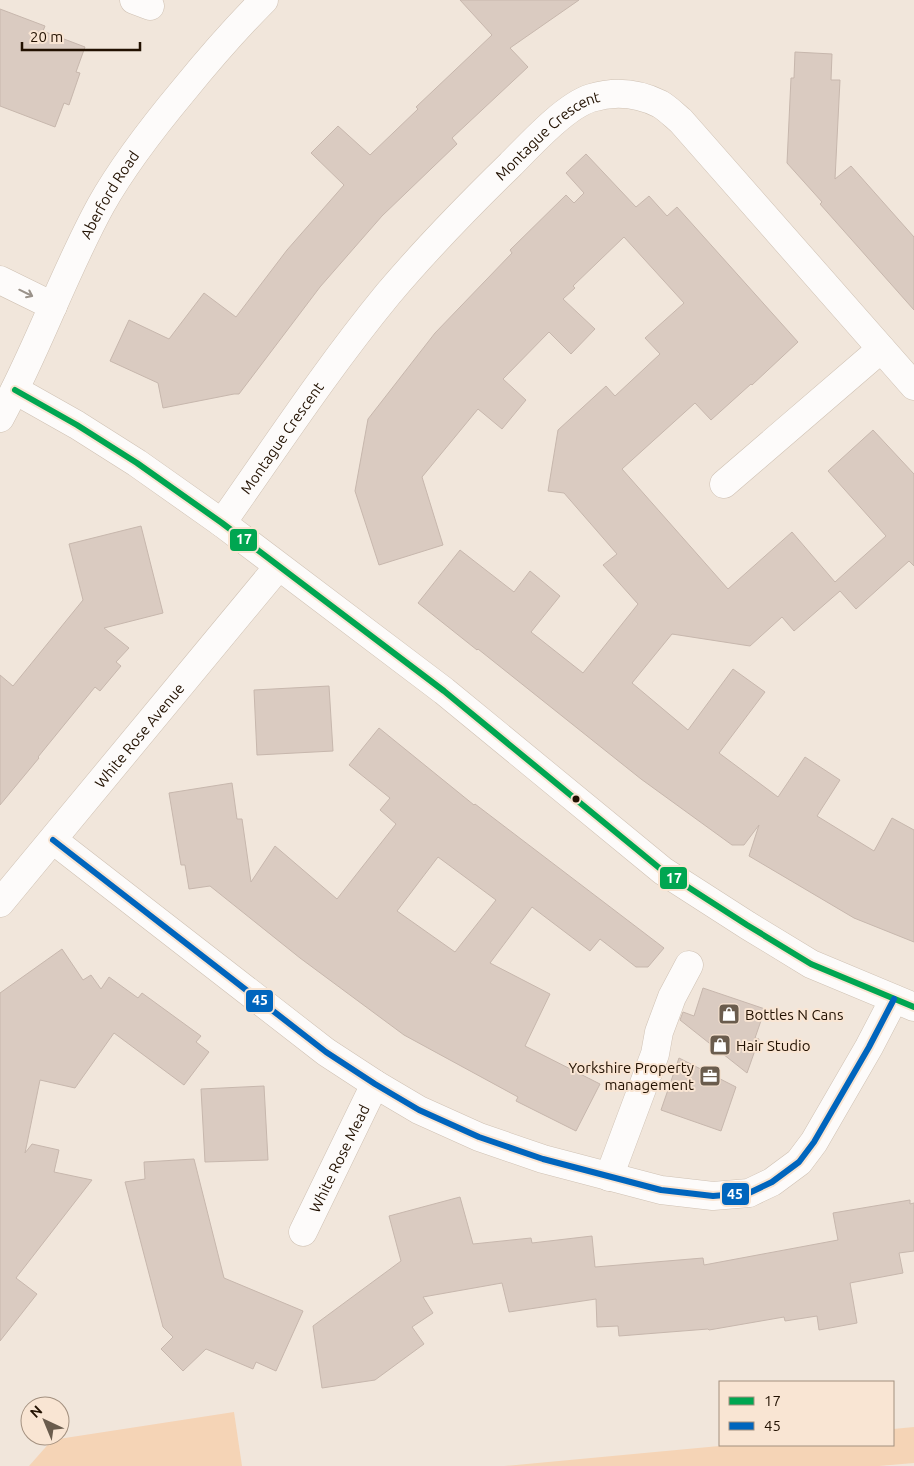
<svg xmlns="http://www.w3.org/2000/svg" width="914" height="1466" font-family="Ubuntu,sans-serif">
  <rect width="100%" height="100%" fill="#f1e6db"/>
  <!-- green -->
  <g fill="#f5d4b6">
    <polygon points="234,1412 242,1466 29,1466 52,1440"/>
    <polygon points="914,1427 914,1463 879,1466 504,1466 730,1445 893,1445 893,1429"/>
  </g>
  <!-- building -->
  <g fill="#dacbc1" stroke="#c7b7ad" fill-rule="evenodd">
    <polygon points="460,0 579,0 510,48 528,67 452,138 457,144 382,216 320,287 239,394 234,394 163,408 158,383 110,361 129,320 169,339 204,293 236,317 287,250 344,185 311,153 338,126 370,155 418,109 416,107 492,35"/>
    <polygon points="0,9 45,26 43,31 85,47 76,72 80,73 69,105 64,103 55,127 0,106"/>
    <polygon points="795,52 832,54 831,80 840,80 835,179 851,166 914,237 914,310 820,204 822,202 787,163 791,78 794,78"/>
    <polygon points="586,154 636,207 649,196 667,216 677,207 798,342 752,385 751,384 711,420 695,403 622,469 728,589 792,532 835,582 886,536 828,471 873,430 914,474 914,566 909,561 856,609 840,591 794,631 782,617 750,646 672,634 632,683 688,730 733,669 765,692 719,753 778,797 805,757 840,780 817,816 874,851 892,818 914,830 914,942 854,918 749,856 759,825 744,845 732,845 641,779 478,649 477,650 418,603 460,550 514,592 530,571 560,596 531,632 583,673 638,604 603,565 617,554 564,493 548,491 558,430 606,386 615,396 660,354 645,338 684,303 624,237 573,286 575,288 563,299 595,329 571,354 549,332 503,379 526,400 502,429 478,409 422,477 443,545 379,565 355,491 368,419 435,333 512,253 510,250 566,195 574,203 584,193 566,173"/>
    <polygon points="141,526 163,613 104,628 129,648 116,662 121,666 100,691 95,687 38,757 39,758 0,805 0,675 13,686 83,600 69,544"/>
    <polygon points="329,686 333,751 257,755 254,690"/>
    <path d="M379 728 474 805 475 804 664 948 648 967H636L600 939 590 951 532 907 490 963 550 994 525 1046 600 1084 576 1131 516 1101 518 1097 404 1035 300 958 210 886 189 889 185 865H181L169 793 232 783 237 819H242L251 882 275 846 337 899 396 824 380 810 390 798 349 765ZM438 857 496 900 455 952 397 911Z"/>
    <polygon points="62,949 83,980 91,975 101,989 109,977 138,998 142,993 201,1036 196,1042 209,1052 184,1085 114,1033 75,1088 40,1080 25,1153 32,1144 59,1150 54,1172 92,1180 16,1278 37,1294 0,1341 0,993"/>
    <polygon points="703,988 765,1009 755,1038 759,1039 747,1073 680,1020 683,1012 694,1016"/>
    <polygon points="679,1058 736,1087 721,1131 661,1110"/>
    <polygon points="264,1086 268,1160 205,1162 201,1089"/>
    <polygon points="194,1159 224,1278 303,1311 276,1371 256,1362 253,1369 206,1349 183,1371 161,1349 173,1337 163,1327 125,1182 145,1179 144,1162"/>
    <polygon points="460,1197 473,1244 531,1238 532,1243 592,1236 595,1267 703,1258 704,1265 838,1240 833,1213 910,1200 910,1204 914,1203 914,1251 899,1253 903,1273 850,1283 857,1323 819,1330 817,1316 785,1321 784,1317 709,1330 708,1329 619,1336 618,1326 597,1327 596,1299 509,1312 502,1283 423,1297 433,1313 412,1327 424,1344 375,1380 322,1388 313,1326 401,1261 389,1216"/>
  </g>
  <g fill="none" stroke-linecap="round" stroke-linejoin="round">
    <!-- minor casing -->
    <g stroke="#cfc1b3" stroke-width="29">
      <g id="minor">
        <polyline points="134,0 150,6"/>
        <polyline points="0,280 53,306"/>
        <polyline points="15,390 77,425 137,463 222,523 444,691 663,871 747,925 811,964 914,1007"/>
        <polyline points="724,484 881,349"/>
        <path id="s1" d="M222 523C276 446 328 367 388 294 426 249 468 206 510 165 529 146 565 106 591 98 614 91 638 93 660 104 667 108 674 115 681 121L914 386"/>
        <polyline points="53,840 326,1052 375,1084 419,1110 479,1137 543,1159 661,1190 713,1196 749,1193 772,1182 799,1162 814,1142 869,1047 894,999"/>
        <path id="s2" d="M0 903 278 567"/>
        <polyline points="609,1177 655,1054 659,1032 672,997 689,965"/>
        <path id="s3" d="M303 1232 375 1084"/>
      </g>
    </g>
    <!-- major casing -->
    <g stroke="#cfc1b3" stroke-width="29">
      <g id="major">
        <path id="s4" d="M0 418C38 349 63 274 101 205 124 164 153 127 183 91 209 59 235 29 264 0"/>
      </g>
    </g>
    <!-- minor -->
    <use href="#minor" stroke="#fdfbfa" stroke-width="28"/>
    <!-- major -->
    <use href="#major" stroke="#fdfbfa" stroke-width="28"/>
    <!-- bus-1 casing -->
    <g stroke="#f9e5d3" stroke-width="10">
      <polyline id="bus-1" points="15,390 77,425 137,463 222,523 444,691 663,871 747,925 811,964 914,1007"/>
    </g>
    <!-- bus-2 casing -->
    <g stroke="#f9e5d3" stroke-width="10">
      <polyline id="bus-2" points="53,840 326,1052 375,1084 419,1110 479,1137 543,1159 661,1190 713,1196 749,1193 772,1182 799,1162 814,1142 869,1047 894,999"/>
    </g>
    <!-- bus-1 -->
    <use href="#bus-1" stroke="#00a651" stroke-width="6"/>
    <!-- bus-2 -->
    <use href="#bus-2" stroke="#0065bd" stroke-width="6"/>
  </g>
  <!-- one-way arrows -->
  <defs><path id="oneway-shaft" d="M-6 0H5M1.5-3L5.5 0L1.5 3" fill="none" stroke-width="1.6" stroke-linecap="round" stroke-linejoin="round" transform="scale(1.25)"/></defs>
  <use stroke="#9a928a" href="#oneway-shaft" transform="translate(26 293) rotate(26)"/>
  <!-- icons -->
  <defs>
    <g id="shop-square" transform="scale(1.125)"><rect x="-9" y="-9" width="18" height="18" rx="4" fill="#6a5c4d" stroke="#f9e5d3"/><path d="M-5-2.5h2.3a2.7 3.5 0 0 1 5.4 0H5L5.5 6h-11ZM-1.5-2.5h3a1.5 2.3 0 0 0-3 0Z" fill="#fff"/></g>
    <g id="office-square" transform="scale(1.125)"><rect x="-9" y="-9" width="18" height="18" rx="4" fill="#6a5c4d" stroke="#f9e5d3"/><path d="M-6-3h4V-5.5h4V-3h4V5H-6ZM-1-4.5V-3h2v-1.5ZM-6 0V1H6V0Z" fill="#fff"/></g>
  </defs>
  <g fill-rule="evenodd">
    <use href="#shop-square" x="729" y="1014"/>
    <use href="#shop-square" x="720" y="1045"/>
    <use href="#office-square" x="710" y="1076"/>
  </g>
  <!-- markers -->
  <circle fill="#221101" stroke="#f9e5d3" stroke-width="2" cx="576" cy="799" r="4.5"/>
  <g text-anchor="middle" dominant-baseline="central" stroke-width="4" stroke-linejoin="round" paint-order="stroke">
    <!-- street labels -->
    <g font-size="15" fill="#221101" stroke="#f9e5d3">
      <text stroke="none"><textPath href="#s1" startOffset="509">Montague Crescent</textPath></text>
      <text stroke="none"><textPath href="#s4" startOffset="249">Aberford Road</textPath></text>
      <text stroke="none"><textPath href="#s1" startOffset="104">Montague Crescent</textPath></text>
      <text stroke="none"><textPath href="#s2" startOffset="218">White Rose Avenue</textPath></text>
      <text stroke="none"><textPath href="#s3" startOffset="82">White Rose Mead</textPath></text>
    </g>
    <!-- poi labels -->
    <g font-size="15" fill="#221101" stroke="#f9e5d3" text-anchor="start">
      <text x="745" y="1014">Bottles N Cans</text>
      <text x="736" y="1045">Hair Studio</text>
      <text x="694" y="1067" text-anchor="end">Yorkshire Property<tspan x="694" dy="17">management</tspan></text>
    </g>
  </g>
  <g stroke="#f9e5d3" stroke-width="2">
    <rect x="229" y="528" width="29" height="24" rx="5" fill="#00a651"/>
    <rect x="659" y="866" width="29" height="24" rx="5" fill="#00a651"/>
    <rect x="245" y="989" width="29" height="24" rx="5" fill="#0065bd"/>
    <rect x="721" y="1182" width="29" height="24" rx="5" fill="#0065bd"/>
  </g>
  <g font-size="14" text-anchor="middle" font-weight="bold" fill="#fff">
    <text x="244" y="544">17</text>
    <text x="674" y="883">17</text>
    <text x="260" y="1005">45</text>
    <text x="735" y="1199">45</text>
  </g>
  <!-- legend -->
  <rect x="719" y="1381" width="175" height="65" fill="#f9e5d3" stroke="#a3907f"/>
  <rect x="729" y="1397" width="25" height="8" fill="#00a651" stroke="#a3907f"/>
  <text x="764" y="1406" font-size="15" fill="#221101">17</text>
  <rect x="729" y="1422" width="25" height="8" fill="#0065bd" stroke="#a3907f"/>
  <text x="764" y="1431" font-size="15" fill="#221101">45</text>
  <!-- north arrow -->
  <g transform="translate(45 1421) rotate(316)"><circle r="24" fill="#f9e5d3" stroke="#a3907f"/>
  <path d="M0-4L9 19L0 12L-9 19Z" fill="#6a5c4d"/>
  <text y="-8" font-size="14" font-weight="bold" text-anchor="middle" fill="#221101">N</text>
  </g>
  <!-- scale -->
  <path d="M22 42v8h118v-8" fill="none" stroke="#221101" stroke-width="2.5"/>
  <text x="30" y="42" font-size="15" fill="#221101" stroke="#f9e5d3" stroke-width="4" paint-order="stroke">20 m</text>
</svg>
